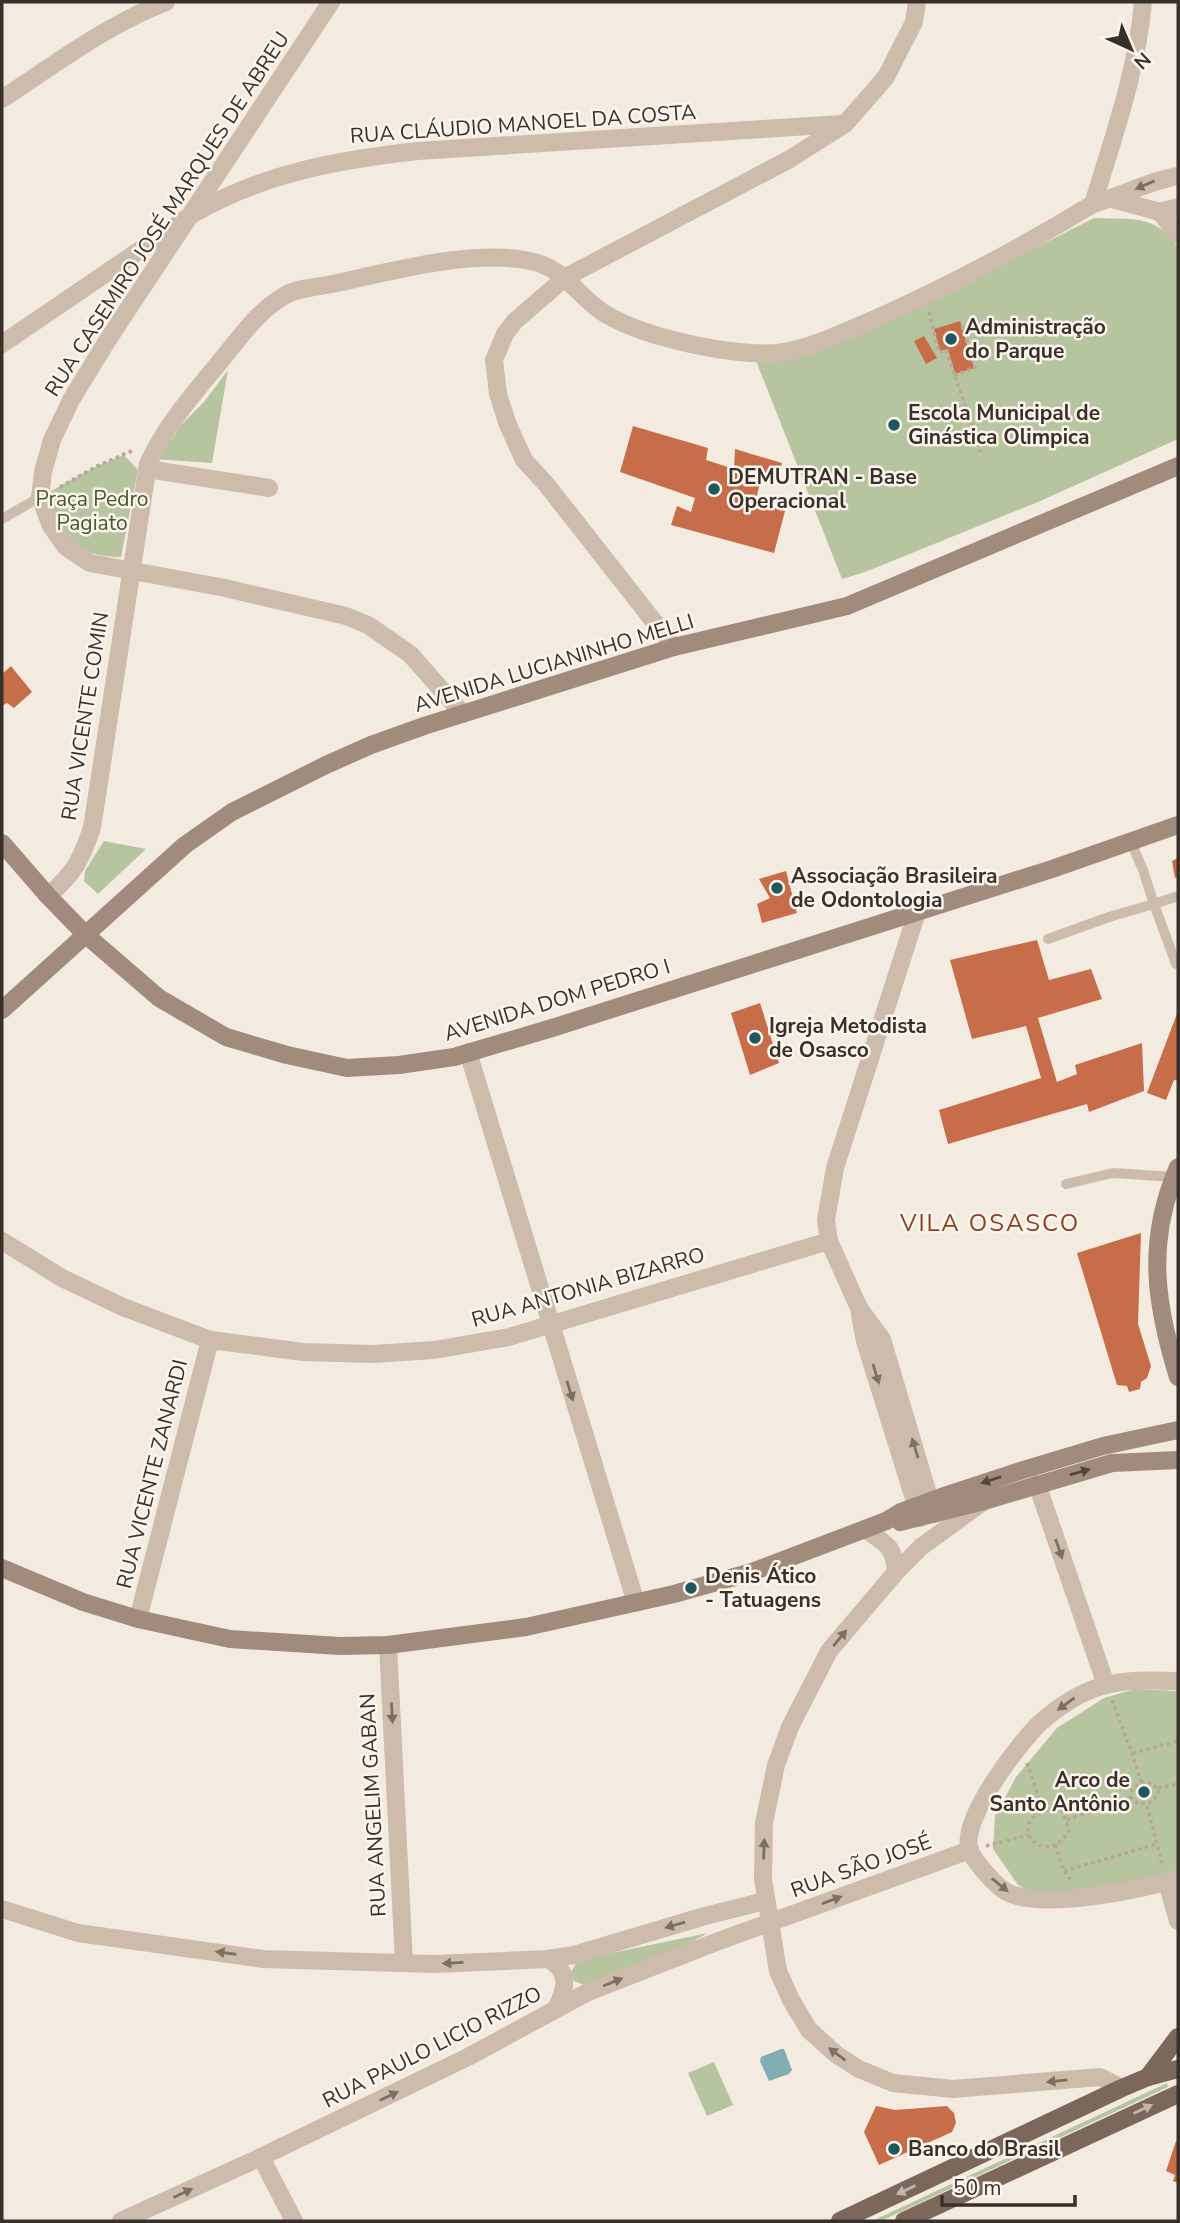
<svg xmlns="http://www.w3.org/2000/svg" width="1180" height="2223" font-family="'Nunito Sans',sans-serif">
  <rect width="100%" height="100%" fill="#f4ebe0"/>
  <!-- green -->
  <g fill="#b6c49f">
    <path d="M1094 218C1133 220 1155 213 1178 248V439L1038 502 865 572 842 579 753 353 783 355 1017 257Z"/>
    <polygon points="228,370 212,463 153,459 173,438 181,425 204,402"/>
    <path d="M124 455 138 470 121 557C68 556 67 537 42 496L97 466Z"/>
    <polygon points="104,841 146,849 98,894 84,881 85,871"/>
    <polygon points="1135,1689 1178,1691 1178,1870 1138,1884 1039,1896 1018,1885 993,1849 995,1816 1016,1777 1057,1728 1104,1698"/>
    <polygon points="708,1933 662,1958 589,1987 574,1981 571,1972 578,1960"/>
    <polygon points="714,2062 733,2105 707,2116 688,2073"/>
    <polygon points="1167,2083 1168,2087 881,2221 872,2221"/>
  </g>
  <!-- water -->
  <polygon fill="#7eaeb2" points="781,2049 784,2049 792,2070 789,2074 769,2081 760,2061 761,2057"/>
  <!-- building -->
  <g fill="#c86d4a">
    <polygon points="960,321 974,368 955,374 948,349 940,351 934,329"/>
    <polygon points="924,336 937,358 926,364 914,341"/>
    <polygon points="633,426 708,448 706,460 734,469 735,449 782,463 777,480 762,477 755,502 785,511 774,553 671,525 677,506 691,512 695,498 620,472"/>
    <polygon points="11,666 32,692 14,708 7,703 2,706 2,674"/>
    <polygon points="1178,858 1178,877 1175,878 1172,861"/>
    <polygon points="786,871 797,913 762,923 757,904 770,898 759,879"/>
    <polygon points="1037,940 1049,980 1091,969 1102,999 1038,1018 1057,1082 1077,1074 1075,1065 1142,1043 1144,1091 1089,1112 1087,1104 948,1144 939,1110 1041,1078 1026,1026 972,1039 950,960"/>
    <polygon points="760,1003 779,1063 750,1075 731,1013"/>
    <polygon points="1178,1011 1178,1081 1174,1080 1166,1100 1147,1093"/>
    <polygon points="1141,1233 1138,1324 1151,1366 1147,1378 1141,1382 1140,1389 1129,1392 1127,1386 1117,1385 1077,1253"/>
    <polygon points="876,2106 895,2110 947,2106 954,2113 956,2123 952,2132 879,2165 864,2132"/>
    <polygon points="1176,2141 1178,2142 1178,2183 1173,2181 1175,2175 1166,2171"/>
  </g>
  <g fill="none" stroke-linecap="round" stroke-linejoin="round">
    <!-- path -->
    <g stroke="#b9a695" stroke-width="3.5" stroke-dasharray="3.5 3.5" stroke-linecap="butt">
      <polyline points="929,312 939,352 946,350 981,452"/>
      <polyline points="954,375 975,368 961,322"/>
      <polyline points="60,487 97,466 134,450"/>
      <polyline points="1112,1700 1132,1753 1141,1782 1132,1790 1131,1797 1135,1802 1147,1805 1163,1867"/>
      <polyline points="1133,1753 1178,1741"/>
      <polyline points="1027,1763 1043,1810"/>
      <polyline points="1141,1782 1148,1782 1158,1788 1158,1795 1147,1805"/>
      <polyline points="1158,1788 1178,1784"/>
      <path d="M1054 1808 1063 1812 1069 1830C1045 1874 999 1819 1054 1808Z"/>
      <polyline points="1067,1820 1131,1797"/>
      <polyline points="1055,1845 1064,1871 1072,1881"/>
      <polyline points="986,1846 1028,1835"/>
      <polyline points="1064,1871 1157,1844"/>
    </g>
    <!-- lane -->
    <g stroke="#cdbcab" stroke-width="10">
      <polyline points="2,519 40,497"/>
      <polyline points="1048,939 1109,917 1154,904 1143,870 1131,842"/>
      <polyline points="1176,964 1154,904 1178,896"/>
      <polyline points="1066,1184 1113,1173 1174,1177"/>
    </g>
    <!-- street -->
    <g stroke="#cdbcab" stroke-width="18">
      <polyline points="331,2 107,341 71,400 52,440 43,472 40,497 51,526 66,547 90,563 225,588 346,616 368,625 410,654 463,714"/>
      <path d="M2 99C54 65 108 24 166 2"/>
      <polyline points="1112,199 1160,212 1178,207"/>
      <path d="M1093 204C1122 196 1148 181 1178 176"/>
      <polyline points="1160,212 1178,235"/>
      <path d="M2 344 193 214C264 173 337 160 418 151L842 124"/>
      <polyline points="147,469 269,488"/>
      <polyline points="674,647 546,484 524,460 508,425 498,394 494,360 505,334 515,321 566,277 790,159 845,124 886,77 914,22 917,2"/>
      <path d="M48 896C75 872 80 862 92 828L148 464C166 424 196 391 223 358 242 335 258 311 284 296 297 288 318 287 332 284 389 272 481 246 538 263 567 272 581 300 607 315 647 338 730 356 777 353 808 350 846 331 875 319 951 285 1022 247 1093 204 1113 138 1137 71 1143 2"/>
      <polyline points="917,912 835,1168 826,1220 829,1241 859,1308 882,1339 934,1514"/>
      <polyline points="468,1052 636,1603"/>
      <polyline points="2,1241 62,1278 123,1307 210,1340 303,1352 373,1354 434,1350 509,1337 829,1241"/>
      <polyline points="860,1315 865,1341 920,1518"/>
      <polyline points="1037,1484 1106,1685"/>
      <polyline points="984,1501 921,1547 896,1572 829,1651 790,1727 776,1765 764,1823 763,1879 778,1971 791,2000 809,2030 837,2055 859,2069 893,2083 953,2089 1100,2077 1122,2088"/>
      <path d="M865 1529C886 1544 894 1546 896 1572"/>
      <polyline points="138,1619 210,1340"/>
      <polyline points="388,1645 404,1963"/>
      <path d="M1178 1681C1152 1680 1124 1679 1099 1687 1077 1694 1057 1708 1040 1723 1019 1743 958 1822 970 1851 975 1862 995 1885 1005 1891 1038 1911 1143 1890 1178 1878"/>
      <polyline points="1167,1882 1178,1921"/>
      <polyline points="2,1909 78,1933 263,1959 435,1964 548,1959 574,1955 705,1916 765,1901"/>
      <path d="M548 1959C571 1972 566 1988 556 2009"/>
      <polyline points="261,2157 294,2221"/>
      <polyline points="121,2221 261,2157 468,2057 588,1992 716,1942 970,1850"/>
    </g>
    <!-- secondary -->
    <g stroke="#a18b7c" stroke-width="18">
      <polyline points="2,843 48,896 86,935 159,998 226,1037 287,1055 347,1068 399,1065 454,1057 552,1028 1052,869 1178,825"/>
      <polyline points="2,1010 185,845 232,812 326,765 371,745 424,726 674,647 847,606 1178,466"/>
      <path d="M1178 1167C1146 1241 1155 1303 1178 1377"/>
      <polyline points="900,1522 984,1501 1112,1463 1178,1460"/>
      <polyline points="2,1568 83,1602 138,1619 230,1639 340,1646 388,1645 526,1627 674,1594 752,1572 886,1521 901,1512 947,1495 1023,1470 1103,1446 1178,1430"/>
    </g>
    <!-- primary -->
    <g stroke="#7c685b" stroke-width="18">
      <polyline points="1148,2077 1178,2037"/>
      <polyline points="840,2221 1122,2088 1148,2077 1178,2069"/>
      <polyline points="904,2221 1178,2094"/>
    </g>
  </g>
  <!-- one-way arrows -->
  <defs><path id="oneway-solid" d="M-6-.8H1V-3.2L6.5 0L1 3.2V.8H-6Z" transform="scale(1.75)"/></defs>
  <g fill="#7c6f64">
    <use href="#oneway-solid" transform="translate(1145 185) rotate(157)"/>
    <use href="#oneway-solid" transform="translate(876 1374) rotate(73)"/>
    <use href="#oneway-solid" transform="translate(570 1391) rotate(73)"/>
    <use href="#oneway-solid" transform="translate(915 1448) rotate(-107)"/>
    <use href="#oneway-solid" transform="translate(1059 1549) rotate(71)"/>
    <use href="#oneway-solid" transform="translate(840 1638) rotate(-50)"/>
    <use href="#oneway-solid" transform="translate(1066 1704) rotate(144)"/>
    <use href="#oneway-solid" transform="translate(392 1713) rotate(87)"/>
    <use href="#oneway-solid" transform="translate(764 1849) rotate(-88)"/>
    <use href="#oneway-solid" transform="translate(1000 1885) rotate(39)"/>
    <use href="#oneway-solid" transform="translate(832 1900) rotate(-20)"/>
    <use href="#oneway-solid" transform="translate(675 1925) rotate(164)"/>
    <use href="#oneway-solid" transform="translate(226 1953) rotate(-172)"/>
    <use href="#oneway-solid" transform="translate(453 1963) rotate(177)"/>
    <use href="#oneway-solid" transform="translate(613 1982) rotate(-22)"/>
    <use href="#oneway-solid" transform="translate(837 2054) rotate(-143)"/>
    <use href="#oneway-solid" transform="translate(1057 2081) rotate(174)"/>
    <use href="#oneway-solid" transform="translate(389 2096) rotate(-26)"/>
    <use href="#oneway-solid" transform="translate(183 2193) rotate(-25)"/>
  </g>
  <g fill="#54473e">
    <use href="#oneway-solid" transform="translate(1080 1472) rotate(-16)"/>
    <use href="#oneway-solid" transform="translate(991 1480) rotate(162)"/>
  </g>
  <g fill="#c2b6ab">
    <use href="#oneway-solid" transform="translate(1143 2109) rotate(-25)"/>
    <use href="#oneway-solid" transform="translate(906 2190) rotate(155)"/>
  </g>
  <!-- markers -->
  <g fill="#1f575d" stroke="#fbf5ed" stroke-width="2.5">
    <circle cx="951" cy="339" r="7"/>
    <circle cx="894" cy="425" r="7"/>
    <circle cx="714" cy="489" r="7"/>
    <circle cx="777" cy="888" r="7"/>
    <circle cx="755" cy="1038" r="7"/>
    <circle cx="691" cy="1588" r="7"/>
    <circle cx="1144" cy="1792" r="7"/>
    <circle cx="894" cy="2149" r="7"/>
  </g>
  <g text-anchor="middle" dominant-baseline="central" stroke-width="5" stroke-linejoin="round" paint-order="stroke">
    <!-- street labels -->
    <g font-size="21" fill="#3a302a" stroke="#fbf5ed">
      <text transform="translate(523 124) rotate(-4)">RUA CLÁUDIO MANOEL DA COSTA</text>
      <text transform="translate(167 214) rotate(-57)">RUA CASEMIRO JOSÉ MARQUES DE ABREU</text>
      <text transform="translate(554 663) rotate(-17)">AVENIDA LUCIANINHO MELLI</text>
      <text transform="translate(85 716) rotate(-81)">RUA VICENTE COMIN</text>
      <text transform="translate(557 1000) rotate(-17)">AVENIDA DOM PEDRO I</text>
      <text transform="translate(588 1287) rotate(-16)">RUA ANTONIA BIZARRO</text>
      <text transform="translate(152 1474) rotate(-76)">RUA VICENTE ZANARDI</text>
      <text transform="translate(373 1805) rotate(-93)">RUA ANGELIM GABAN</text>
      <text transform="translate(861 1866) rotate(-20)">RUA SÃO JOSÉ</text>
      <text transform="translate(432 2047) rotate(-27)">RUA PAULO LICIO RIZZO</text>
    </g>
    <!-- poi labels -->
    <g font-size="21" font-weight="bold" fill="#3a302a" stroke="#fbf5ed" text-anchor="start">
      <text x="965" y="327">Administração<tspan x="965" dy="24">do Parque</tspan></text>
      <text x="908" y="413">Escola Municipal de<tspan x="908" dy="24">Ginástica Olimpica</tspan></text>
      <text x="728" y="477">DEMUTRAN - Base<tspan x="728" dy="24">Operacional</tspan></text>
      <text x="791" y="876">Associação Brasileira<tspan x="791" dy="24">de Odontologia</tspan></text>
      <text x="769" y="1026">Igreja Metodista<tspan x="769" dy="24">de Osasco</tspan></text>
      <text x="705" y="1576">Denis Ático<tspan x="705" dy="24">- Tatuagens</tspan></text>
      <text x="1130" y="1780" text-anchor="end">Arco de<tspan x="1130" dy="24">Santo Antônio</tspan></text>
      <text x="908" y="2149">Banco do Brasil</text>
    </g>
    <!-- park labels -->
    <g font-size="21" fill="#48592d" stroke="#fbf5ed">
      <text x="92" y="499">Praça Pedro<tspan x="92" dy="24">Pagiato</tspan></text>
    </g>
    <!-- quarter labels -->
    <g font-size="24" letter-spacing="2" fill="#8b3f21" stroke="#fbf5ed">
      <text x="990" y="1223">VILA OSASCO</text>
    </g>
  </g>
  <!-- border -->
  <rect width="1180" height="2223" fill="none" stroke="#3a302a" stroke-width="7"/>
  <!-- north arrow -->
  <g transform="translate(1131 49) rotate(136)" stroke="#fbf5ed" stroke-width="5" paint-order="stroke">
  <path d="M0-5L12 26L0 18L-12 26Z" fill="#3a302a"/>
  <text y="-10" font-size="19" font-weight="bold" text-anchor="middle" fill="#3a302a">N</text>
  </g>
  <!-- scale -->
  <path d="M942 2195v10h133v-10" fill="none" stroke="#3a302a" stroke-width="3.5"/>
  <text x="953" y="2195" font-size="21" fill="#3a302a" stroke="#fbf5ed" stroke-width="5" paint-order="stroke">50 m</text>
</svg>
